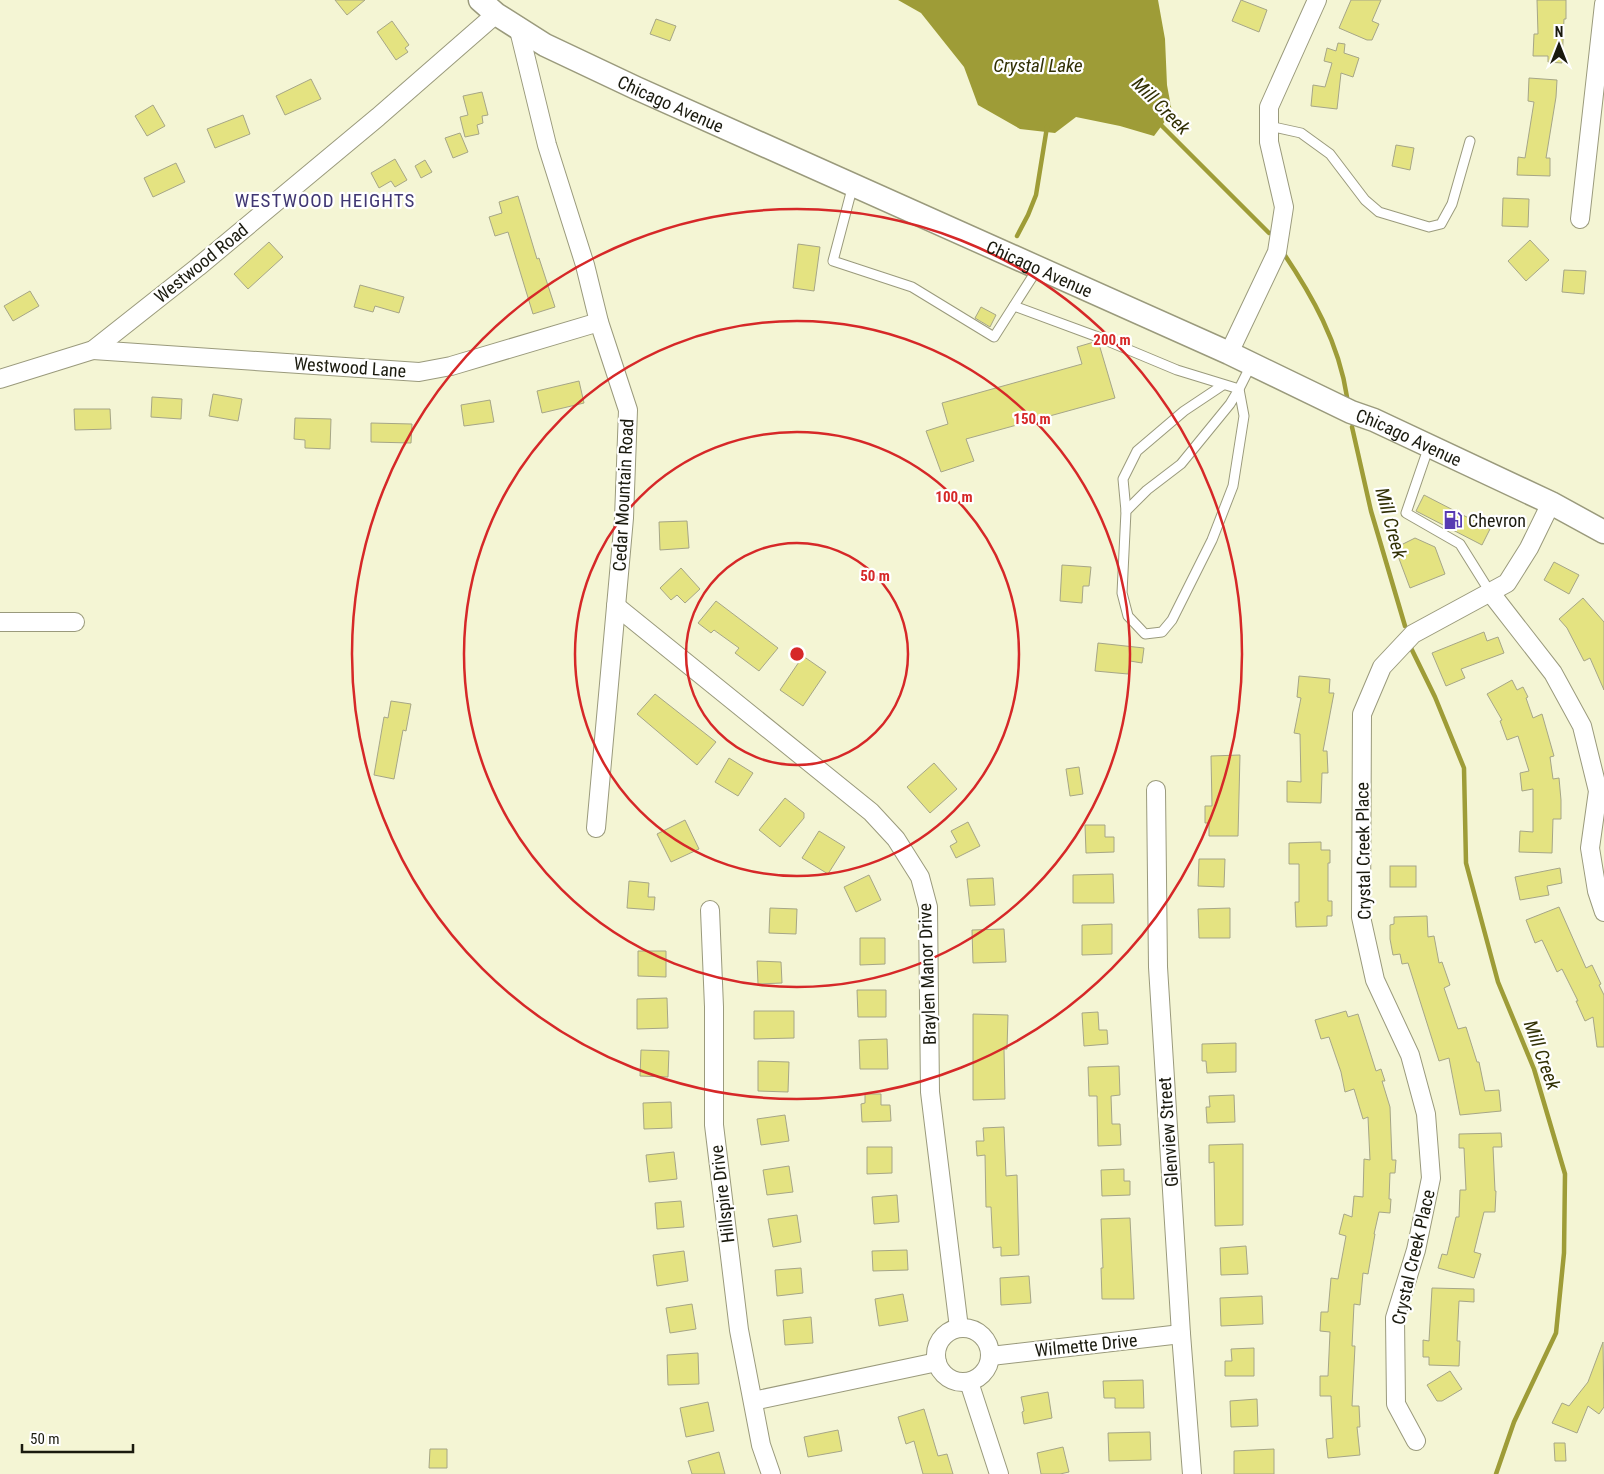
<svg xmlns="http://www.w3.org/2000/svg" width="1604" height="1474" font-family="'Roboto Condensed',sans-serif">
  <rect width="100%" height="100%" fill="#f4f5d4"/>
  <!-- water -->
  <polygon fill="#9e9c37" points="898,0 1158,0 1165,39 1167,85 1172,112 1154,136 1120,126 1076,117 1055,133 1020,129 978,105 964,67 921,13"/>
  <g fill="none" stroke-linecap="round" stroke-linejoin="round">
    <!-- stream -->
    <g stroke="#9e9c37" stroke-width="4.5">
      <polyline points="1159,123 1269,233"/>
      <polyline points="1017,236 1028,215 1036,195 1047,127"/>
      <path d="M1282 251C1312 295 1339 343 1347 397"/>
      <polyline points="1352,427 1371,511 1405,626"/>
      <polyline points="1411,648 1435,697 1464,768 1466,863 1498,982 1534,1069 1565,1174 1564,1253 1556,1333 1514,1422 1496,1474"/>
    </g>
  </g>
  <!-- building -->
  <g fill="#e4e381" stroke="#a6a687">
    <polygon points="335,0 365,0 347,15"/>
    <polygon points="1241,0 1267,10 1259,32 1232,21"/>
    <polygon points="1351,0 1381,0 1372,21 1379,24 1372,40 1367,40 1339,28"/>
    <polygon points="1537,0 1566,0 1566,19 1564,19 1562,63 1548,62 1548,56 1533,56 1534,34 1538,34"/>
    <polygon points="656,19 676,26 670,41 650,34"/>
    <polygon points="392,21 409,45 405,48 408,52 396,60 377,32"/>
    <polygon points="1338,43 1345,44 1344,53 1359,58 1353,77 1341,73 1337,109 1311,106 1313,85 1325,87 1332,63 1324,61 1327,48 1336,51"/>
    <polygon points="1529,78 1557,80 1556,97 1546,158 1550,158 1550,176 1517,175 1518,157 1525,158 1534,102 1528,101"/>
    <polygon points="311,79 321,99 285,115 276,96"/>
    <polygon points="482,92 488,115 482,116 483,123 477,125 479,134 465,137 460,117 468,115 463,96"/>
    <polygon points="153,105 165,126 147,136 135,116"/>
    <polygon points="243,115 250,134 215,148 207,129"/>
    <polygon points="460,133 468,152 453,158 445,138"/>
    <polygon points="1396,145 1414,148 1410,170 1392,166"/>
    <polygon points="395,159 407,180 395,187 391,181 379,188 371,173"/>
    <polygon points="425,160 432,172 421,178 415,166"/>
    <polygon points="176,163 185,182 153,197 144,178"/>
    <polygon points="518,196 537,259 539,258 555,307 533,314 508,232 495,236 489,217 502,213 499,202"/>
    <polygon points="1503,198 1529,199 1528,227 1502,226"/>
    <polygon points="1530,240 1549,260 1526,281 1508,261"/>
    <polygon points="269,242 283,257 248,289 234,274"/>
    <polygon points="798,244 820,247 814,291 793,288"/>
    <polygon points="1564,270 1586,271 1584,294 1562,292"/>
    <polygon points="360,285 404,297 399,313 375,306 373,312 354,307"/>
    <polygon points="30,291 39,306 13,321 4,306"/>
    <polygon points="981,307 996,315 990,327 975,318"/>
    <polygon points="1094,342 1099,344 1115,398 966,439 974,461 941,472 926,431 948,424 942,403 1082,364 1077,347"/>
    <polygon points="579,381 584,403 542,413 537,391"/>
    <polygon points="213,394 242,399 238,421 209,416"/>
    <polygon points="152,397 182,399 181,419 151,417"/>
    <polygon points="490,400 494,422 464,426 461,405"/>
    <polygon points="74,409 110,409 111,429 75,430"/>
    <polygon points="295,418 331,419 330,449 305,448 305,440 294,439"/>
    <polygon points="371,423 412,424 411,443 371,442"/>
    <polygon points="1424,495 1490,529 1482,545 1416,511"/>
    <polygon points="687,521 689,548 660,550 659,522"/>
    <polygon points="1415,538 1435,547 1445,574 1410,588 1395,548"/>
    <polygon points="1554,562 1579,575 1569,594 1544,580"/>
    <polygon points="1062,565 1091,567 1089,586 1083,586 1082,603 1060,601"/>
    <polygon points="681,568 700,589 685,603 677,595 671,600 660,588"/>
    <polygon points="1583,598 1604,622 1604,690 1590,658 1584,661 1567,628 1559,619"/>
    <polygon points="716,601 778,648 759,671 735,653 739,648 714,630 711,633 698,623"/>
    <polygon points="1484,632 1487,641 1498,637 1504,653 1461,669 1465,678 1446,686 1432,653"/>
    <polygon points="1098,643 1144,648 1142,663 1130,661 1128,674 1095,671"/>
    <polygon points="803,656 826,672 803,706 780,690"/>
    <polygon points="1299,676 1330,679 1329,693 1334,693 1323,751 1327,751 1328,773 1322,773 1321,803 1287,802 1287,781 1301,782 1300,734 1294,733 1301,698 1297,697"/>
    <polygon points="1512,680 1517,690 1523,687 1528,697 1526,698 1533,718 1542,714 1554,756 1550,757 1553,779 1559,778 1561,800 1561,819 1553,819 1552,853 1519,852 1520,831 1533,832 1533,789 1522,791 1520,773 1529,771 1518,736 1507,740 1500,721 1502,720 1487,694"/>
    <polygon points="655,694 716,742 697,765 637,714"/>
    <polygon points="391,701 411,704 406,731 403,730 394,779 374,775 384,717 388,718"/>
    <polygon points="1240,755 1238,836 1209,836 1209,823 1205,823 1205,806 1212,806 1211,756"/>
    <polygon points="729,758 753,773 738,796 715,782"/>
    <polygon points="934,763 957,789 930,813 907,787"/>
    <polygon points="1079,767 1083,794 1070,796 1066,769"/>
    <polygon points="785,798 804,813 804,818 780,847 759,830"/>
    <polygon points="685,820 699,849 671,862 657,834"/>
    <polygon points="968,822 980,846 956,858 950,846 957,842 951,831"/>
    <polygon points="1085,825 1105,825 1105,837 1114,837 1114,852 1086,853"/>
    <polygon points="819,831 845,847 828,874 802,858"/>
    <polygon points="1321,842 1321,850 1330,850 1330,863 1328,863 1328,901 1332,901 1332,916 1327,916 1327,926 1296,927 1295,902 1299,902 1299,864 1289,864 1289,843"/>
    <polygon points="1199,859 1225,859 1224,887 1198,886"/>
    <rect x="1390" y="866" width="26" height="21"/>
    <polygon points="1560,868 1562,883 1547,886 1549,895 1520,900 1515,877"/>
    <polygon points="1113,874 1114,903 1073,903 1073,875"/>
    <polygon points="869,875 881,900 856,912 844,887"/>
    <polygon points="993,878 995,905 970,906 967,879"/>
    <polygon points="629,881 649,883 648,897 655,897 654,910 627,908"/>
    <polygon points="1559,907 1586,968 1592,965 1601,984 1599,985 1604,995 1604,1047 1597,1047 1593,1017 1585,1021 1576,1001 1578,1001 1562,969 1557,972 1542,940 1535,943 1526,920"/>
    <polygon points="770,908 797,909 796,934 769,933"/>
    <polygon points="1230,908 1230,938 1199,938 1198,909"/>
    <polygon points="1427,916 1428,937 1434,936 1439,963 1442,962 1450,985 1444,988 1458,1029 1466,1027 1477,1062 1479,1062 1485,1091 1499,1090 1501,1111 1460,1115 1449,1058 1439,1061 1408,963 1402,964 1400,954 1393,955 1390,939 1390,925 1394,924 1394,917"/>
    <polygon points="1112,924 1112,954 1082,955 1082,925"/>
    <polygon points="1004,929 1006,962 973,963 972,930"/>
    <polygon points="860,938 885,938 885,964 860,965"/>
    <polygon points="638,951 666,951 666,977 638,976"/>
    <polygon points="757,961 781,962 782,983 758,984"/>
    <polygon points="857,990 886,990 886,1017 858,1017"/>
    <polygon points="667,998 668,1028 637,1029 637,999"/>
    <polygon points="754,1011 794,1011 794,1038 754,1039"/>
    <polygon points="1346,1011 1348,1017 1358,1014 1376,1071 1381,1069 1385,1081 1382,1081 1390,1107 1392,1160 1396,1160 1395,1173 1390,1173 1389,1199 1391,1199 1390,1213 1379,1212 1374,1234 1375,1234 1368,1274 1363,1273 1360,1305 1354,1304 1352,1346 1355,1346 1352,1406 1359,1406 1360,1427 1357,1427 1360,1455 1328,1458 1326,1439 1333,1438 1331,1396 1320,1396 1320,1376 1328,1376 1330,1332 1320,1331 1321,1312 1328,1312 1331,1278 1338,1279 1346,1236 1339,1234 1344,1214 1352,1217 1354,1196 1363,1197 1364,1159 1370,1160 1368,1117 1363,1119 1354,1089 1345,1092 1341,1072 1329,1037 1321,1039 1315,1020"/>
    <polygon points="1098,1012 1099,1030 1107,1030 1108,1044 1084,1046 1082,1013"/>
    <polygon points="973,1014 1008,1015 1007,1049 1004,1049 1005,1099 973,1100"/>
    <polygon points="887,1039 888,1069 860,1069 859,1040"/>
    <polygon points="1236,1043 1236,1072 1207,1073 1206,1061 1202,1061 1202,1044"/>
    <polygon points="641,1050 669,1051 668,1077 640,1076"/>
    <polygon points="758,1061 789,1062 788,1092 758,1091"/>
    <polygon points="1119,1066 1120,1095 1111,1096 1112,1124 1120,1124 1121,1145 1098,1146 1097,1096 1089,1096 1088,1067"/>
    <polygon points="865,1094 881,1094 881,1105 890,1105 891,1121 862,1122 861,1104 865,1103"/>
    <polygon points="1234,1095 1235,1122 1207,1123 1206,1107 1210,1107 1209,1096"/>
    <polygon points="671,1102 672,1128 644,1129 643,1103"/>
    <polygon points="785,1115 789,1141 761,1145 757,1119"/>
    <polygon points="1004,1127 1006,1176 1017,1175 1019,1255 1001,1256 1001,1247 993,1248 991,1207 986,1207 985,1155 977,1156 976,1141 984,1141 983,1128"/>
    <polygon points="1501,1133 1502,1147 1493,1147 1495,1191 1496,1191 1495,1212 1484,1212 1474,1252 1481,1254 1474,1278 1438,1268 1442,1254 1447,1255 1456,1217 1459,1217 1460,1190 1466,1190 1464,1148 1459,1148 1459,1134"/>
    <polygon points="1243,1144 1243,1225 1215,1226 1214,1162 1209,1163 1209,1145"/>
    <polygon points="867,1147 892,1147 892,1173 867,1174"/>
    <polygon points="674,1152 677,1179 649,1182 646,1155"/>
    <polygon points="789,1166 793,1192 767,1195 763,1170"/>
    <polygon points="1124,1169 1124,1181 1130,1181 1130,1195 1102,1196 1101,1170"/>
    <polygon points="897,1195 899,1222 874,1224 872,1197"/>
    <polygon points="681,1201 684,1227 657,1229 655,1203"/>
    <polygon points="797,1215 801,1242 773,1247 768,1219"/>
    <polygon points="1130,1218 1134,1299 1102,1299 1101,1268 1103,1268 1101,1219"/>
    <polygon points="1246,1246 1248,1274 1221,1275 1220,1248"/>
    <polygon points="907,1250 908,1270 873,1271 872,1251"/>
    <polygon points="684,1251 688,1281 657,1286 653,1255"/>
    <polygon points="801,1268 803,1293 777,1296 775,1270"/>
    <polygon points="1029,1276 1031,1303 1001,1305 1000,1278"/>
    <polygon points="1432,1288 1474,1289 1474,1302 1459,1301 1457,1341 1460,1341 1459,1366 1429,1365 1429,1357 1423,1357 1423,1340 1429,1341"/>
    <polygon points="903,1294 908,1321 879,1326 875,1299"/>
    <polygon points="1262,1296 1263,1324 1221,1326 1220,1298"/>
    <polygon points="692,1304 696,1329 670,1333 666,1308"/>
    <polygon points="811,1317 813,1343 785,1345 783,1320"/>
    <polygon points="1603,1342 1604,1407 1599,1414 1588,1406 1577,1433 1552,1423 1562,1403 1569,1406 1588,1382"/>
    <polygon points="1254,1348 1254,1376 1225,1376 1225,1361 1232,1361 1231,1349"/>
    <polygon points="698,1353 699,1384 668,1385 667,1355"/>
    <polygon points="1450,1371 1462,1389 1442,1401 1437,1401 1427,1385"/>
    <polygon points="1143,1380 1144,1408 1115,1408 1115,1398 1104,1398 1103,1381"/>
    <polygon points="1048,1392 1052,1418 1024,1424 1022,1412 1024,1411 1021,1397"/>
    <polygon points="1257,1399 1258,1426 1231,1427 1230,1401"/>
    <polygon points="708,1402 714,1431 686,1437 680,1408"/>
    <polygon points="924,1409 938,1456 947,1454 953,1474 923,1474 914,1441 906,1444 898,1417"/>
    <polygon points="838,1430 842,1451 808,1457 804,1437"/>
    <polygon points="1150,1432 1151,1460 1109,1461 1108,1433"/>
    <polygon points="1554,1443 1565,1443 1566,1461 1555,1461"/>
    <polygon points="1063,1447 1069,1472 1060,1474 1041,1474 1037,1453"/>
    <polygon points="430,1449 447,1449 447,1468 429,1468"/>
    <polygon points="1274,1449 1274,1474 1234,1474 1234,1451"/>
    <polygon points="719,1452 725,1474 692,1474 688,1461"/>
  </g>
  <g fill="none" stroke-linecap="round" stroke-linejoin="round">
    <!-- service casing -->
    <g stroke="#9a9a7c" stroke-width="11">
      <g id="service">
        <polyline points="1269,126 1301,133 1330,154 1365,200 1379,212 1429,227 1441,224 1452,204 1470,141"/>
        <polyline points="853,185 833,261 912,287 994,337 1038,268"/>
        <polyline points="1014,306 1098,337 1177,370 1239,389 1251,365"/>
        <polygon points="1239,389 1244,416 1233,486 1212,540 1172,620 1162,632 1145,634 1128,616 1122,593 1126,511 1147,490 1181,464 1230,404"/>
        <polyline points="1429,446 1406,513 1460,544 1490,592"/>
        <polyline points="1126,511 1123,479 1137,451 1184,411 1223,385"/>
      </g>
    </g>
    <!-- minor casing -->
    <g stroke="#9a9a7c" stroke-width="20">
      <g id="minor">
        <polyline points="518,26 547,145 585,265 599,322 628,410 624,518 596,828"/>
        <polyline points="1580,219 1604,4"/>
        <polyline points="93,350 419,372 451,366 599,322"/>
        <polyline points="1229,353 1277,252 1284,207 1269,142 1269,107 1317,0"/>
        <polyline points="0,379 93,350 198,267 378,117 496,14"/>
        <polyline points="1490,592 1553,673 1582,726 1598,791 1590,848 1597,891 1604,912"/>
        <polyline points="616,606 871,812 896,839 920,877 928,907 930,1092 959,1328"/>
        <polyline points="0,622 75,622"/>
        <polyline points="1156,790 1158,967 1181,1334 1192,1474"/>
        <polyline points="710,910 714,1007 714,1125 739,1330 761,1445 771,1474"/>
        <circle cx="963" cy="1355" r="27"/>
        <polyline points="991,1356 1181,1334"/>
        <polyline points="969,1382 999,1474"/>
        <polyline points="753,1401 937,1362"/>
        <polyline points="1416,1441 1396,1404 1395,1318 1416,1250 1431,1178 1426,1114 1410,1055 1375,980 1361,917 1362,714 1382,667 1413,634 1507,583 1529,548 1551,503"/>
      </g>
    </g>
    <!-- tertiary casing -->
    <g stroke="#9a9a7c" stroke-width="25">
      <g id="tertiary">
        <path id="s1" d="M480 0 496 14 545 45 636 88 1229 353 1351 412 1374 420 1551 503 1604 532"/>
      </g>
    </g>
    <!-- service -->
    <use href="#service" stroke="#fff" stroke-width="9"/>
    <!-- minor -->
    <use href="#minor" stroke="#fff" stroke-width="18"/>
    <!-- tertiary -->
    <use href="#tertiary" stroke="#fff" stroke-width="22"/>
  </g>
  <!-- distance rings -->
  <g fill="none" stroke="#d62828" stroke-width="2.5">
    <circle cx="797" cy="654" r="111"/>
    <circle cx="797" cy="654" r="222"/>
    <circle cx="797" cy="654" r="333"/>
    <circle cx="797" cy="654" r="445"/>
  </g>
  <!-- icons -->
  <defs>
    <g id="fuel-bare" transform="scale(1.5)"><path d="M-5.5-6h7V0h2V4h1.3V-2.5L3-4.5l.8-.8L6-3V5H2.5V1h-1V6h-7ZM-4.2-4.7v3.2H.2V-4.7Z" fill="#573ab2" stroke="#fff" stroke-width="2.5" paint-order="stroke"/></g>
  </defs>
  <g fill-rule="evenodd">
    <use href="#fuel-bare" x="1453" y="520"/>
  </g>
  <g text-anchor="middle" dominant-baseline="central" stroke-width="4.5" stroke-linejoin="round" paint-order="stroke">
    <!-- street labels -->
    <g font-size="18" fill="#1a1a0e" stroke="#fff">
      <text stroke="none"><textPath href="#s1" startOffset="218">Chicago Avenue</textPath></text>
      <text transform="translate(201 263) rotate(-39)">Westwood Road</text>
      <text stroke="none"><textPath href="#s1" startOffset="622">Chicago Avenue</textPath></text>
      <text transform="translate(350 367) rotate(4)">Westwood Lane</text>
      <text stroke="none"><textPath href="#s1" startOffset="1028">Chicago Avenue</textPath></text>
      <text transform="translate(623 495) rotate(-87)">Cedar Mountain Road</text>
      <text transform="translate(1363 851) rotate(-91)">Crystal Creek Place</text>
      <text transform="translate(927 974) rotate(-92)">Braylen Manor Drive</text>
      <text transform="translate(1168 1132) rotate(-94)">Glenview Street</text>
      <text transform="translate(722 1194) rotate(-97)">Hillspire Drive</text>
      <text transform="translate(1413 1257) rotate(-77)">Crystal Creek Place</text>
      <text transform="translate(1086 1345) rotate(-6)">Wilmette Drive</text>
    </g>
    <!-- poi labels -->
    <g font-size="18" fill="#1a1a0e" stroke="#fff" text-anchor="start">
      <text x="1468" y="520">Chevron</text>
    </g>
    <!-- water labels -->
    <g font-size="19" font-style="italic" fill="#313004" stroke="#fff">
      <text x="1038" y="65">Crystal Lake</text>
      <text transform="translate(1161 106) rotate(45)">Mill Creek</text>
      <text transform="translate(1391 523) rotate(75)">Mill Creek</text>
      <text transform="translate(1542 1055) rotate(70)">Mill Creek</text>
    </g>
    <!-- neighbourhood labels -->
    <g font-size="19" letter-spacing="1" fill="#3f3672" stroke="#fff">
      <text x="325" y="200">WESTWOOD HEIGHTS</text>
    </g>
  </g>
  <circle cx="797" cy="654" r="8" fill="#d62828" stroke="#fff" stroke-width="2.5"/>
  <g font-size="15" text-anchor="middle" font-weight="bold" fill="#d62828" stroke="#fff" stroke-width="4.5" stroke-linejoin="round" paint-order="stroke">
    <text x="1112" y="345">200 m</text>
    <text x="1032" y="424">150 m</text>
    <text x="954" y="502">100 m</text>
    <text x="875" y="581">50 m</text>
  </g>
  <!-- north arrow -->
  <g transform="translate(1559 45)" stroke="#ffffff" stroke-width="4" paint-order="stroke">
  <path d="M0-4L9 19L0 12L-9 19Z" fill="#1a1a0e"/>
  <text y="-8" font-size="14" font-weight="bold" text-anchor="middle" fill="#1a1a0e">N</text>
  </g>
  <!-- scale -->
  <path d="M22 1444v8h111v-8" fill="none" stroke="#1a1a0e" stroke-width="2.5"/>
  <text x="30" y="1444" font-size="15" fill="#1a1a0e" stroke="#ffffff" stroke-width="4" paint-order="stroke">50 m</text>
</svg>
